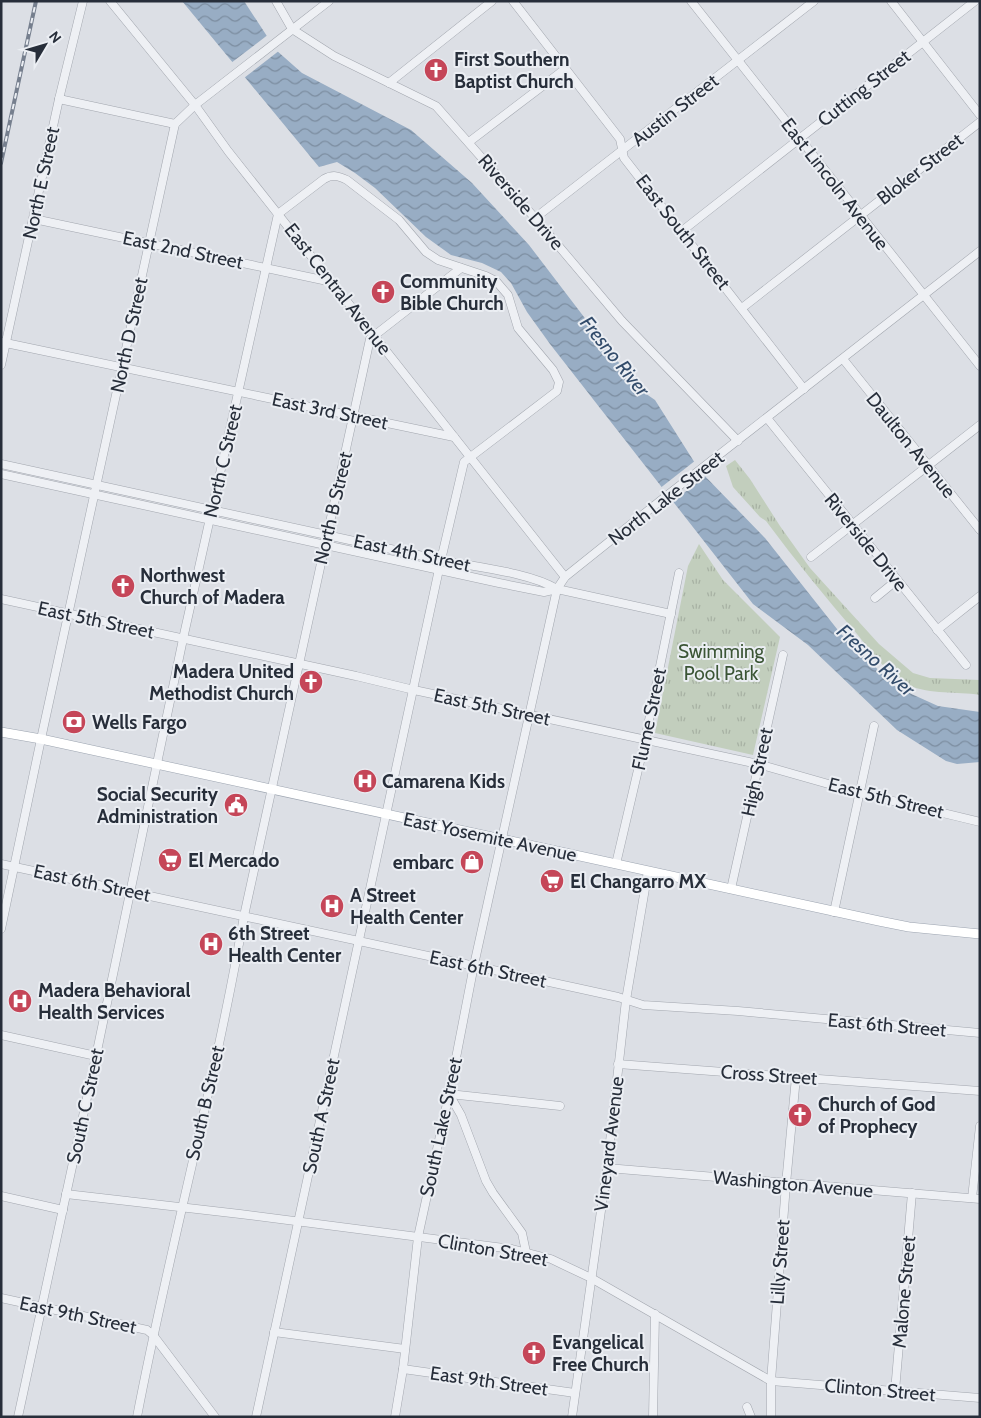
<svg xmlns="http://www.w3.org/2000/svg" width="981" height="1418" font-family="Cabin,sans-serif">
  <defs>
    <pattern id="park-tufts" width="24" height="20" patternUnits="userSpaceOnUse" patternTransform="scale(1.25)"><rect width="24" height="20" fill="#c2cebd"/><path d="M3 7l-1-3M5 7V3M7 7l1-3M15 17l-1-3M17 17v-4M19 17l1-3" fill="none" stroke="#a7b1a3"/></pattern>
    <pattern id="water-waves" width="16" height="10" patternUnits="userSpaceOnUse" patternTransform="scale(1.25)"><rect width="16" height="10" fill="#98adc4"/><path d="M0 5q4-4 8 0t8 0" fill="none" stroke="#7c8da0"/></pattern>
  </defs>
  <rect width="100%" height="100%" fill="#dcdfe5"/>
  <!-- park -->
  <g fill="url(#park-tufts)">
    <path d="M735 460 750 479 780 526 810 568 879 644 913 673 930 678 980 680V695C956 691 931 695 908 685 889 676 870 650 857 634 825 597 795 560 766 521L760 517 733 487 726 466Z"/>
    <polygon points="699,544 723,580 780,637 753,755 655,733 688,566"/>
  </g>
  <!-- water -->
  <polygon fill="url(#water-waves)" points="182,1 244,1 276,50 302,73 411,130 472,183 529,245 639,389 655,400 700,471 765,538 841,634 896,687 938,706 980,712 980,762 957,764 946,761 897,730 808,645 753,604 550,344 527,312 511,283 501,272 482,263 451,255 426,237 375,188 355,173 337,162 319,167"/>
  <!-- pier -->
  <g fill="#dcdfe5">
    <polygon points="269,34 280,50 244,78 231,63"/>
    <polygon points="696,460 707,475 671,503 659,489"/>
  </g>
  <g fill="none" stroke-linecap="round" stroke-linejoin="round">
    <!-- minor casing -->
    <g stroke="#a2a6ae" stroke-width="9">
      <g id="minor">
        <polyline points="110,1 195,105 228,151 565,577"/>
        <polyline points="276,1 292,29 334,56 436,106 535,218 622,321 738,441"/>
        <polyline points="513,1 620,139 624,158 804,389"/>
        <polyline points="691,1 980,366"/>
        <polyline points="891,1 980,115"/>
        <polyline points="389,83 492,1"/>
        <polyline points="59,99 175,124"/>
        <polyline points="469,142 565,69"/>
        <polyline points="535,218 814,1"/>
        <polyline points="34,219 332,282"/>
        <polyline points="682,231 975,1"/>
        <polyline points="742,308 980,122"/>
        <polyline points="1,342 454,437"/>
        <polyline points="843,359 980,530"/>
        <polyline points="1,365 59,99 83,1"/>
        <polyline points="767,418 966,665"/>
        <path d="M1 464 441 560C474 567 529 572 557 589L671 614"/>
        <polyline points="1,474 499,583 544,592 557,589"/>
        <polyline points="811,557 980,425"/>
        <polyline points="875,598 897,580"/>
        <polyline points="1,599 356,676 414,690 758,764 860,793 980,822"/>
        <polyline points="937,630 980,596"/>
        <polyline points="1,864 577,988 618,997 643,1005 738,1011 980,1033"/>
        <polyline points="616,864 645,740 679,573"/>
        <polyline points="731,889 783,655"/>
        <polyline points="834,912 874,726"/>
        <polyline points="1,929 41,739 175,124 195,105 329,1"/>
        <polyline points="1,1035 96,1056"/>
        <polyline points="618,1064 980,1091"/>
        <polyline points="449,1094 461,1115 486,1181 493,1193 522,1233 526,1252"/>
        <polyline points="449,1094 560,1106"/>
        <polyline points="607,1168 980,1199"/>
        <polyline points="66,1194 240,1214 512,1249 551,1259 591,1278 771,1381 980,1398"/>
        <polyline points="1,1196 63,1210"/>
        <polyline points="972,1198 980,1126"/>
        <polyline points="1,1298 147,1330 153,1335 215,1417"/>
        <polyline points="274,1332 405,1349"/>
        <polyline points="403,1369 575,1393"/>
        <polyline points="895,1391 912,1193"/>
        <polyline points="747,1407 751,1417"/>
        <path d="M18 1417 96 1056 183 639 278 214 324 179C333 174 338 176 347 180L399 220 426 252 438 260 486 276 496 281 508 295 518 328 553 370 559 382 557 391 464 462 441 560 256 1417"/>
        <path d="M137 1417C169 1249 215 1084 244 916L370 339 461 268"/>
        <polyline points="395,1417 403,1369 418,1237 449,1094 474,965 557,589 565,577 665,497 980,251"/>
        <polyline points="572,1417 607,1168 626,1000 648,871"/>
        <polyline points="653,1417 655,1314"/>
        <polyline points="771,1417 771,1381 786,1184 796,1077"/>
      </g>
    </g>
    <!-- major casing -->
    <g stroke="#9ca4b0" stroke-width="10">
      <polyline id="major" points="1,732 41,739 879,921 909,927 980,934"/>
    </g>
    <!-- minor -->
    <use href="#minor" stroke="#eef0f4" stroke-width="8"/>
    <!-- major -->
    <use href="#major" stroke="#fff" stroke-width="9"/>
    <!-- rail casing -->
    <g stroke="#767f8e" stroke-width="4">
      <polyline id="rail" points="1,163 36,1"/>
    </g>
    <!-- rail -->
    <use href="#rail" stroke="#ebeef3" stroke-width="2" stroke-dasharray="5.5" stroke-linecap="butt"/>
  </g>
  <!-- icons -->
  <defs>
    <g id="church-disc" transform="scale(1.25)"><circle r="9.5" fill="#c54658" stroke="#ebeef3"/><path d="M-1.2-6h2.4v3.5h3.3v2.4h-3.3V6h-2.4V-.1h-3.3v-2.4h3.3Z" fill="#fff"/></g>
    <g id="bank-disc" transform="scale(1.25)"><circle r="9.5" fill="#c54658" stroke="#ebeef3"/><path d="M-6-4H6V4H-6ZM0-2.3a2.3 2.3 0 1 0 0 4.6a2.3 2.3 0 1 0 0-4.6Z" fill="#fff"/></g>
    <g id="hospital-disc" transform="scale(1.25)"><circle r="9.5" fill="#c54658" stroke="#ebeef3"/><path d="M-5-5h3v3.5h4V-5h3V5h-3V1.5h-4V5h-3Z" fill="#fff"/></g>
    <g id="civic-disc" transform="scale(1.25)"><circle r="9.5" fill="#c54658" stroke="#ebeef3"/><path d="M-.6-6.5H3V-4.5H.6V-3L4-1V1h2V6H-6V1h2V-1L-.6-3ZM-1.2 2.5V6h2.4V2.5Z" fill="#fff"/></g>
    <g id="supermarket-disc" transform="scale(1.25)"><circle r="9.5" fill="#c54658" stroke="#ebeef3"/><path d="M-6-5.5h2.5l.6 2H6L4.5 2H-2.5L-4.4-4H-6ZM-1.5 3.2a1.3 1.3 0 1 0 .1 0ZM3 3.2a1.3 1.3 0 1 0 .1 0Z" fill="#fff"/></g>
    <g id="shop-disc" transform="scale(1.25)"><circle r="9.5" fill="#c54658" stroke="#ebeef3"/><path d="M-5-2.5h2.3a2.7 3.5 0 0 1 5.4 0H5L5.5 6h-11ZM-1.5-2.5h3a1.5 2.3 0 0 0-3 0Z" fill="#fff"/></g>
  </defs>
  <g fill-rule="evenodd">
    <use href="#church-disc" x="436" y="70"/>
    <use href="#church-disc" x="383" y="292"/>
    <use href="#church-disc" x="123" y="586"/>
    <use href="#church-disc" x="311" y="682"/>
    <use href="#bank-disc" x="74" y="722"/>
    <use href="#hospital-disc" x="365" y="781"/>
    <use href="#civic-disc" x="236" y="805"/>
    <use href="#supermarket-disc" x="170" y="860"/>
    <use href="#shop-disc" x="472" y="862"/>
    <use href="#supermarket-disc" x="552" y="881"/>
    <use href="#hospital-disc" x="332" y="906"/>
    <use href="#hospital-disc" x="211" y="944"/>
    <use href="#hospital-disc" x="20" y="1001"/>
    <use href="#church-disc" x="800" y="1115"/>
    <use href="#church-disc" x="534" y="1353"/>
  </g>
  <g text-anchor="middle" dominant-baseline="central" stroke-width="4" stroke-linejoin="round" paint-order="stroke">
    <!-- poi labels -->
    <g font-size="19" font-weight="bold" fill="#272e3a" stroke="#ebeef3" text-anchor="start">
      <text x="454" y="59">First Southern<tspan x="454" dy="22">Baptist Church</tspan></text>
      <text x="400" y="281">Community<tspan x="400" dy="22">Bible Church</tspan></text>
      <text x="140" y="575">Northwest<tspan x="140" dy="22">Church of Madera</tspan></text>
      <text x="294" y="671" text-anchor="end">Madera United<tspan x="294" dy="22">Methodist Church</tspan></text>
      <text x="92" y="722">Wells Fargo</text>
      <text x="382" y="781">Camarena Kids</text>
      <text x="218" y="794" text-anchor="end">Social Security<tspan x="218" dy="22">Administration</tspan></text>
      <text x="188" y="860">El Mercado</text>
      <text x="454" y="862" text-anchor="end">embarc</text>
      <text x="570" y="881">El Changarro MX</text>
      <text x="350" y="895">A Street<tspan x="350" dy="22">Health Center</tspan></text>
      <text x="228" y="933">6th Street<tspan x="228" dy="22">Health Center</tspan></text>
      <text x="38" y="990">Madera Behavioral<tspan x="38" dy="22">Health Services</tspan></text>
      <text x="818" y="1104">Church of God<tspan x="818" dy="22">of Prophecy</tspan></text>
      <text x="552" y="1342">Evangelical<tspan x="552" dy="22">Free Church</tspan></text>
    </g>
    <!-- street labels -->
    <g font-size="19" fill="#272e3a" stroke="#ebeef3">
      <text transform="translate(864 88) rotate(-38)">Cutting Street</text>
      <text transform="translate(675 110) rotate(-38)">Austin Street</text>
      <text transform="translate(920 169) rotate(-38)">Bloker Street</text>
      <text transform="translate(41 183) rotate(-78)">North E Street</text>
      <text transform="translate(835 184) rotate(52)">East Lincoln Avenue</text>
      <text transform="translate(521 202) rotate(49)">Riverside Drive</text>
      <text transform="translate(683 232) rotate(52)">East South Street</text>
      <text transform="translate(183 250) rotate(12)">East 2nd Street</text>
      <text transform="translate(338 289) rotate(52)">East Central Avenue</text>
      <text transform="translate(129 335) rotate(-78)">North D Street</text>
      <text transform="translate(330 411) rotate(12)">East 3rd Street</text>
      <text transform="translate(911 445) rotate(51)">Daulton Avenue</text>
      <text transform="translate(223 461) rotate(-77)">North C Street</text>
      <text transform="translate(666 498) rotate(-38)">North Lake Street</text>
      <text transform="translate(333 508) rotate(-77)">North B Street</text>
      <text transform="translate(866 542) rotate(51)">Riverside Drive</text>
      <text transform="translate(412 553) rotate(12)">East 4th Street</text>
      <text transform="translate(96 620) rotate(12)">East 5th Street</text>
      <text transform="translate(492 707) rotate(12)">East 5th Street</text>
      <text transform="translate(649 719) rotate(-78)">Flume Street</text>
      <text transform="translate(757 772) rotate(-78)">High Street</text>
      <text transform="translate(886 798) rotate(14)">East 5th Street</text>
      <text transform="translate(490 837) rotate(12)">East Yosemite Avenue</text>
      <text transform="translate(92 883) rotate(12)">East 6th Street</text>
      <text transform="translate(488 969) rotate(12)">East 6th Street</text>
      <text transform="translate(887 1025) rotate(5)">East 6th Street</text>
      <text transform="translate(769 1075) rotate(4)">Cross Street</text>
      <text transform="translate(205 1103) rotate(-77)">South B Street</text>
      <text transform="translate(85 1106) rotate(-78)">South C Street</text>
      <text transform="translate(321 1116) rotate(-78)">South A Street</text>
      <text transform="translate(441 1127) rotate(-78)">South Lake Street</text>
      <text transform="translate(609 1144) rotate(-83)">Vineyard Avenue</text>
      <text transform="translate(793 1184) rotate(5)">Washington Avenue</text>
      <text transform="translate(493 1250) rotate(10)">Clinton Street</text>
      <text transform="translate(780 1262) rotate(-86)">Lilly Street</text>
      <text transform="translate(904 1292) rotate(-85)">Malone Street</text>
      <text transform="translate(78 1315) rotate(12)">East 9th Street</text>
      <text transform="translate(489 1381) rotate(8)">East 9th Street</text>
      <text transform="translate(880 1390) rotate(5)">Clinton Street</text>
    </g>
    <!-- park labels -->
    <g font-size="19" fill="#3b5535" stroke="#ebeef3">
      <text x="721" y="651">Swimming<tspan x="721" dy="22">Pool Park</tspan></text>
    </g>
    <!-- water labels -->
    <g font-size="20" font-style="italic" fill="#334c6b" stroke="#ebeef3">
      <text transform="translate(615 356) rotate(51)">Fresno River</text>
      <text transform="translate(876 660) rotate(42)">Fresno River</text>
    </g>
  </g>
  <!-- border -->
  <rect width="981" height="1418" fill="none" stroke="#272e3a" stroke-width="5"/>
  <!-- north arrow -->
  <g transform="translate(45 45) rotate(52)" stroke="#ebeef3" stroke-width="4" paint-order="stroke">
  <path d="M0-4L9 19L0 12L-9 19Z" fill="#272e3a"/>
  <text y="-8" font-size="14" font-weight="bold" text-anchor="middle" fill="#272e3a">N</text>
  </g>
</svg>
